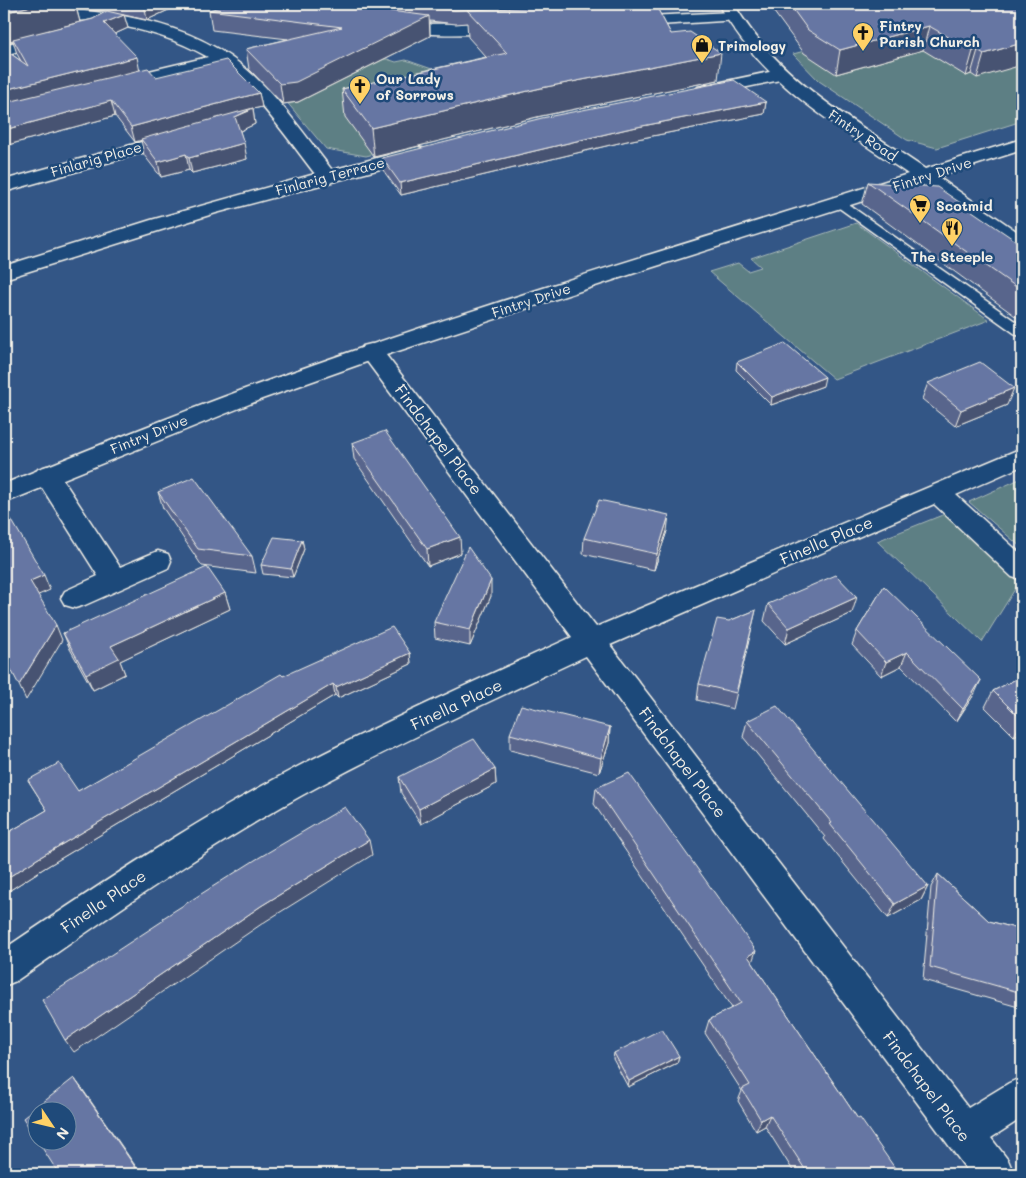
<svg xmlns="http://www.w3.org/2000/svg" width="1026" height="1178" font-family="Mali,sans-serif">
  <rect width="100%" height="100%" fill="#335686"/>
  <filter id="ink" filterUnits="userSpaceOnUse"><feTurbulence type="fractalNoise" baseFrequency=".02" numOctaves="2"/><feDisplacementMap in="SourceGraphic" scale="10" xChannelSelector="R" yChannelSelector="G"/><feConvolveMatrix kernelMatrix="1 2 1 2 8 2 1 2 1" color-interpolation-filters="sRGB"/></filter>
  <g filter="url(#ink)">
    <!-- green -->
    <g fill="#5d7f84" stroke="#a8b8b6">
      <polygon points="952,13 1022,46 1022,121 937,148 907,140 819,81 793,54"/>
      <polygon points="341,58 387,59 396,62 406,60 472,83 512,121 366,156 326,149 265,76"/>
      <polygon points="856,223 989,320 834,379 709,272 738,263 748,271 761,267 751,258"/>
      <polygon points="1022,478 1022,548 969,502"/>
      <polygon points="945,514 1020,581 982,642 877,541"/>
    </g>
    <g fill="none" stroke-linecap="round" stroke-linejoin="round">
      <!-- service casing -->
      <g stroke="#f4f1e8" stroke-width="3">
        <polygon id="service" points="839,198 1022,326 1022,336 1017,335 835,205 833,202"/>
      </g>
      <!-- minor casing -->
      <g stroke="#f4f1e8" stroke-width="3">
        <g id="minor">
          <path d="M332 4H352L384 17 420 24 504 23 512 28 504 33C453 35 395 39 348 14 342 11 336 9 332 4Z"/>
          <path d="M4 7C90 9 188 13 254 76 284 104 307 138 332 170L418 147 425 149 427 153 425 157 216 213 4 279V266L151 220 315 174C285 135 258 95 219 64L117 89 111 88 108 84 111 80 208 57C145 21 75 18 4 17Z"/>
          <polygon points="732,12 738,14 740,17 738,20 627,27 619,22 627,17"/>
          <polygon points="51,33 59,38 57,41 4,55 4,45"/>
          <polygon points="779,70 785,71 787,75 785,79 704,96 698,95 695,91 698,87"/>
          <polygon points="178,132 184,133 187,137 184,141 4,192 4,180"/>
          <path d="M371 344 379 346 596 627 1022 448V466L956 495 1022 555V580L1012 577 934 504 610 645 968 1108 1009 1083 1022 1077V1118L991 1138 1008 1160 1014 1174H970L586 656C497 698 407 739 321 785 214 842 116 912 16 981L4 986V949C100 884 196 820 299 766 388 720 480 679 572 637L363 356 360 351 363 346Z"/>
          <polygon points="47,466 56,469 120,567 158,551 168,554 171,561 168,568 85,605 75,608 65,605 61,598 65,591 98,576 34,475 38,469"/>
        </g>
      </g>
      <!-- tertiary casing -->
      <g stroke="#f4f1e8" stroke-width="3">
        <path id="tertiary" d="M718 4H734C779 82 853 119 925 169L1022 139V150L938 177 1022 235V250L1015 248 920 183 644 270 389 354 262 399 4 503V484C84 451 164 419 245 389 463 309 687 244 908 174 833 122 765 87 718 4Z"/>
      </g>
      <!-- service -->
      <use href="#service" fill="#1f4a7a" fill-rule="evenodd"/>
      <!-- minor -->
      <use href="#minor" fill="#1f4a7a" fill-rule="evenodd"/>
      <!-- tertiary -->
      <use href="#tertiary" fill="#1f4a7a" fill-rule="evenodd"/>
    </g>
    <!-- wall -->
    <g fill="#58658c" stroke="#f4f1e8" fill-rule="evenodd">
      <path d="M4 4H179V5L147 20 124 15 128 28 115 34 140 70 156 77 259 93 262 107 253 109 255 124 240 131 247 159 192 173 189 170 161 177 144 155 141 140 135 142 115 116 4 146V49L21 61 17 54 13 41H10L4 30ZM77 10 104 11 106 12 93 19 80 22Z"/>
      <polygon points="343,4 655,4 671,34 718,80 541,116 374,157 345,117 342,89 486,57 468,37 467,23 456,24 430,21 430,36 298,102 283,104 249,69 246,49 288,39 212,30 209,10"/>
      <polygon points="768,4 1022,4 977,78 971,74 966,76 923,50 836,74 804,53"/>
      <polygon points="766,102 764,114 627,141 401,195 383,170 382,158"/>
      <polygon points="868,182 1022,245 1022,321 862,204"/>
      <polygon points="737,362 823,386 771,405 736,370"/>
      <polygon points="928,383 1007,405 955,426 922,399"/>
      <polygon points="352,443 461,553 428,566 354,459"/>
      <polygon points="158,492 252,556 256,573 202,566 163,508"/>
      <polygon points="667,531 654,570 583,554 584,538"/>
      <polygon points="302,540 304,549 293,577 263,574 261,565"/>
      <polygon points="884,586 975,693 956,722 901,666 881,676 852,645 857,631"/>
      <polygon points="225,593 230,609 120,661 125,674 93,690 70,649 63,633"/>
      <polygon points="491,596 470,646 435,638 434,622"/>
      <polygon points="768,604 852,613 785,644 764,621"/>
      <polygon points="756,610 733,709 697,700 699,684 729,621"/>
      <polygon points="410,653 411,664 338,698 335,695 43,869 4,894 4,835 47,810 28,780 78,791 283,676"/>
      <polygon points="1022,676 1022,732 1014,736 985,707 993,691"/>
      <polygon points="747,721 928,886 921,900 888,918 824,839 825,837 743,737"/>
      <polygon points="610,727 609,743 599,773 510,750 510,734"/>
      <polygon points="495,769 496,784 421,824 401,793 399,777"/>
      <polygon points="596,788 752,962 858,1119 899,1174 795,1174 765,1126 756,1131 738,1101 742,1091 705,1033 709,1020 732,1008 594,804"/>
      <polygon points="938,874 989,921 1022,930 1022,1008 923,980 931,887"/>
      <polygon points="614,1053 679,1056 677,1063 628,1087 613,1059"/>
    </g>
    <!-- shaded-wall -->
    <g fill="#475372" stroke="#f4f1e8">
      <polygon points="38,4 75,4 80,22 10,41 4,20 4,13"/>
      <polygon points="144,4 179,4 179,5 147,20"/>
      <polygon points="124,15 128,28 108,37 104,23"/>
      <polygon points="429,16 430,36 298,102 283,104 280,84"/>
      <polygon points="929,26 923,50 836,74 840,50"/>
      <polygon points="1022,43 1022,65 977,78 984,54"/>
      <polygon points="978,50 971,74 966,76 973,51"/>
      <polygon points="721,53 718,80 541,116 374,157 371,128 541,88"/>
      <polygon points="137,57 140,72 4,105 4,90"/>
      <polygon points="259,93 262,107 253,109 255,124 238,132 235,117 249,111 135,142 131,127"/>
      <polygon points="111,101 115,116 4,146 4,130"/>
      <polygon points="766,102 764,114 627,141 401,195 400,183 627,129"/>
      <polygon points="244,143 247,159 192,173 189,158"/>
      <polygon points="186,154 189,170 161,177 158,162"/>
      <polygon points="825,377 823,386 771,405 772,397"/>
      <polygon points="1014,388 1007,405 955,426 961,410"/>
      <polygon points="669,515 667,531 654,570 657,554"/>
      <polygon points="460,537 461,553 428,566 427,549"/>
      <polygon points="302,540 304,549 293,577 291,569"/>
      <polygon points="44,575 50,590 36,596 30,581"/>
      <polygon points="491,580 491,596 470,646 470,630"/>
      <polygon points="225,593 230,609 120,661 125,674 93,690 86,674 111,646"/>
      <polygon points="857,597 852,613 785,644 789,628"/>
      <polygon points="56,625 62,640 26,700 19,685"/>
      <polygon points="907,652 901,666 881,676 886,662"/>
      <polygon points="410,653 411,664 338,698 336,687"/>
      <polygon points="981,680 975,693 956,722 963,709"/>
      <polygon points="333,684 335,695 43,869 4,894 4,880 37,859"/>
      <polygon points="1022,721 1022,732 1014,736"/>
      <polygon points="610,727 609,743 599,773 601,758"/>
      <polygon points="495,769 496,784 421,824 419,809"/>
      <polygon points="369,840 372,855 266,921 74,1052 65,1040 261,906"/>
      <polygon points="928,886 921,900 888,918 895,904"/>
      <polygon points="756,951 751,965 748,956"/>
      <polygon points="679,1056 677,1063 628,1087 629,1081"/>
      <polygon points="74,1078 83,1090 141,1174 140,1174"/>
      <polygon points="770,1115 765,1126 756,1131 761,1120"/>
    </g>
    <!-- building -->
    <g fill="#6676a3" stroke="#f4f1e8" fill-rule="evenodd">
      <polygon points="4,4 38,4 4,13"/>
      <polygon points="230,4 361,4 383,10 429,16 296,82 280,84 246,49 342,27 209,10"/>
      <polygon points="391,4 576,4 455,10"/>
      <polygon points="602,4 655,4 671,34 690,32 721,53 541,88 371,128 342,89 507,53 467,10"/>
      <polygon points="789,4 1022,4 1022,43 984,54 978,50 973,51 929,26 840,50 808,30"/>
      <polygon points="107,11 124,15 104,23 137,57 4,90 4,49 28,66 13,39 93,19"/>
      <polygon points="226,60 259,93 131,127 111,101 4,130 4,103 148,68 156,77"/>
      <polygon points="734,80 766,102 627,129 400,183 382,158 542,118"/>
      <polygon points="253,108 235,117 244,143 189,158 186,154 158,162 141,139"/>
      <polygon points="868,182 937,187 1022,245 1022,291"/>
      <polygon points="785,343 825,377 772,397 737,362"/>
      <polygon points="980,362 1014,388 961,410 928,383"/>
      <polygon points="385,431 460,537 427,549 352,443"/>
      <polygon points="194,477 252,556 198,549 158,492"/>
      <polygon points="599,500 669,515 657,554 584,538"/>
      <polygon points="11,519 44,575 30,581 56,625 19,685 4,656 4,536"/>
      <polygon points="274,537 302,540 291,569 261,565"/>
      <polygon points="468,547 491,580 470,630 434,622"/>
      <polygon points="207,567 225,593 111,646 119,658 86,674 63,633"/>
      <polygon points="836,575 857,597 789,628 768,604"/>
      <polygon points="884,586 981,680 963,709 907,652 886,662 857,631"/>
      <polygon points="756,610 736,693 699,684 717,619 729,621"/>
      <polygon points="392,627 410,653 336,687 333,684 37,859 4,880 4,835 47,810 28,780 59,763 78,791 281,674 283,676"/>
      <polygon points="1022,676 1022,720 993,691"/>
      <polygon points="521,705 610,727 601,758 510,734"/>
      <polygon points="777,706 928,886 895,904 830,824 832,823 747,721"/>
      <polygon points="474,739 495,769 419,809 399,777"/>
      <polygon points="629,773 756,951 748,956 858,1119 860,1118 899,1174 808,1174 770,1115 761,1120 742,1089 750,1085 709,1020 741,1003 596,788"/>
      <polygon points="345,807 369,840 261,906 65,1040 42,1000 164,920 163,918 255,860"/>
      <polygon points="938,874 989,921 1022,930 1022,993 930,967"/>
      <polygon points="662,1029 679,1056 629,1081 614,1053"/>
      <path d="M74 1078 140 1174H59L23 1118ZM38 1110H68V1140H38Z"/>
    </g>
  </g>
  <!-- icons -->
  <defs>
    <g id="church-pin" transform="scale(1.125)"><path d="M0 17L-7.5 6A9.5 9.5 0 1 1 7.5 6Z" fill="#ffd166" stroke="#1f4a7a"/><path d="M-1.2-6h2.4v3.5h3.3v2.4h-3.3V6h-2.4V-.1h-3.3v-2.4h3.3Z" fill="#111"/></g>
    <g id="shop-pin" transform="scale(1.125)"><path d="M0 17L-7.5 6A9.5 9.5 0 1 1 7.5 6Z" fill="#ffd166" stroke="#1f4a7a"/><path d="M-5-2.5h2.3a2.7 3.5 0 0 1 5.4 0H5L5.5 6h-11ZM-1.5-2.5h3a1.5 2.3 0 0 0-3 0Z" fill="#111"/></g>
    <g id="supermarket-pin" transform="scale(1.125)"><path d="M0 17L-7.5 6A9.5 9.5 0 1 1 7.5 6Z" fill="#ffd166" stroke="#1f4a7a"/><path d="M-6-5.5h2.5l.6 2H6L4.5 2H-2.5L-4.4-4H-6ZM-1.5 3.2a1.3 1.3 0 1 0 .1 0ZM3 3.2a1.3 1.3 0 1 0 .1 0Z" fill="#111"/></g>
    <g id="restaurant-pin" transform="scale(1.125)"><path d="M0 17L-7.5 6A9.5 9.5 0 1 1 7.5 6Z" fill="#ffd166" stroke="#1f4a7a"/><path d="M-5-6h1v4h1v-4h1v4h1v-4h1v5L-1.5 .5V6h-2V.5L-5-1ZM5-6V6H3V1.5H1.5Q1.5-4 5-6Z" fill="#111"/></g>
  </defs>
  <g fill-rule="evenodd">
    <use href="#church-pin" x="863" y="33"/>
    <use href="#shop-pin" x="702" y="45"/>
    <use href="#church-pin" x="360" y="86"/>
    <use href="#supermarket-pin" x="920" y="205"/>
    <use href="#restaurant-pin" x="952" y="228"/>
  </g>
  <g text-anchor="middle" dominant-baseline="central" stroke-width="5" stroke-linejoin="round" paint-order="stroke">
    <!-- far-poi labels -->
    <g font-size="14" font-weight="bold" fill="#f4f1e8" stroke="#1f4a7a" text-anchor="start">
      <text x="879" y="25">Fintry<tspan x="879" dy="16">Parish Church</tspan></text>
      <text x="718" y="45">Trimology</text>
      <text x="376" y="78">Our Lady<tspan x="376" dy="16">of Sorrows</tspan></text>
      <text x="936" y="205">Scotmid</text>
      <text x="952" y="256" text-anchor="middle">The Steeple</text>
    </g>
    <!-- far-street labels -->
    <g font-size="14" fill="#f4f1e8" stroke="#1f4a7a">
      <text transform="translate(863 135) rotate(34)">Fintry Road</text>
      <text transform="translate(96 159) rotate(-16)">Finlarig Place</text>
      <text transform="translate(932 174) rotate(-18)">Fintry Drive</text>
      <text transform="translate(330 176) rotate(-15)">Finlarig Terrace</text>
      <text transform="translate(531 300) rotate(-18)">Fintry Drive</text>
      <text transform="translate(149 434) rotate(-22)">Fintry Drive</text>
    </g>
    <!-- street labels -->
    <g font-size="16" fill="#f4f1e8" stroke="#1f4a7a">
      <text transform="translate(439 439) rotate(53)">Findchapel Place</text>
      <text transform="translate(826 540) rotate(-23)">Finella Place</text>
      <text transform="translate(456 704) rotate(-25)">Finella Place</text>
      <text transform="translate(683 762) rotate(53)">Findchapel Place</text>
      <text transform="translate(103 901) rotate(-34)">Finella Place</text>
      <text transform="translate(927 1086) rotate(53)">Findchapel Place</text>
    </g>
  </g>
  <!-- margin -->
  <rect width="1026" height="1178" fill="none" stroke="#1f4a7a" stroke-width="20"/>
  <rect x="10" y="10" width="1006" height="1158" fill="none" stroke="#f4f1e8" stroke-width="2" filter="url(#ink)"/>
  <!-- north arrow -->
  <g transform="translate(52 1126) rotate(125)"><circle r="24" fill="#1f4a7a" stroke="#748da6"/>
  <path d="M0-4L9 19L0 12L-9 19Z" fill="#ffd166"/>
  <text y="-8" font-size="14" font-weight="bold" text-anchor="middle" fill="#f4f1e8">N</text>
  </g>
</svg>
